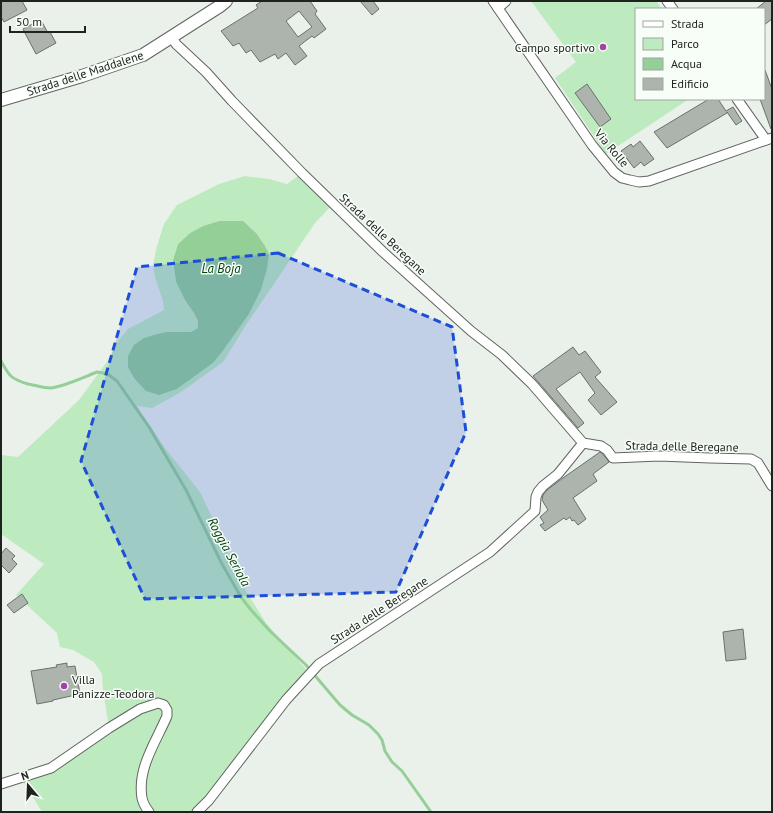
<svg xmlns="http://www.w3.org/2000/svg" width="773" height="813" font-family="'PT Sans',sans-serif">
  <rect width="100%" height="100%" fill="#eaf0ea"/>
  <!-- green -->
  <g fill="#beeabf" fill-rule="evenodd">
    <polygon points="531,1 656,1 662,9 636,9 636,99 689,99 606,154 555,78 576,62"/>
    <path d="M302 173 333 204 315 223 246 325 223 362 181 392 152 408 137 406 165 448 200 492 220 534 241 583 266 623 310 674 197 812H42L21 778 51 768 109 728 103 690 102 674 94 662 73 650 60 647 57 633 16 595 44 564 1 534V455L18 457 79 400 109 359 115 345 128 329 164 310 163 301 155 277 153 265 157 246 164 224 177 205 219 184 245 176 269 179 287 184ZM219 221 267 269 261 290 249 314 222 352 213 363 177 389 183 333 191 332 198 328V321L194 313 185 300 176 282 173 260 178 244 190 233 203 226Z"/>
  </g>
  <!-- water -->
  <polygon fill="#95cf98" points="219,221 243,221 256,233 265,246 269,254 267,269 261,290 249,314 222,352 213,363 177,389 159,395 146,391 134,378 128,367 128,356 134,345 144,338 154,335 167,332 191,332 198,328 198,321 194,313 185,300 176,282 173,260 178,244 190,233 203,226"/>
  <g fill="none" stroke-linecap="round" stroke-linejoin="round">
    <!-- stream -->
    <path stroke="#95cf98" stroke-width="3" d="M1 361C9 376 11 379 28 384 35 385 43 388 50 388 63 387 84 377 97 372L103 373 109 375 117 381 149 427 186 490 222 564 241 597 251 610 270 631 306 665 340 705 352 715 369 725 378 734 382 740 385 751 392 762 402 771 431 812"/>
  </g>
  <!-- building -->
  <g fill="#adb3ad" stroke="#6b706b" fill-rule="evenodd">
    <polygon points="1,1 22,1 27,10 4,22 1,17"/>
    <path d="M262 1H310L317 11 315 14 326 29 314 38 312 36 299 46 307 56 295 65 286 53 278 59 275 54 260 62 251 50 246 53 239 43 233 46 221 31 258 8 256 5ZM299 11 312 27 298 37 286 21Z"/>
    <polygon points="360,1 373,1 379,9 372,15"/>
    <polygon points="766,1 772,1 772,19 764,25 764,9 756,9"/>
    <polygon points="42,22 48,33 50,32 56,43 36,54 26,35 23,29 34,23 35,26"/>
    <polygon points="764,70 765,70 772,89 772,129 771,129 760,99 764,99"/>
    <polygon points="587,84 611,119 600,127 575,93"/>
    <polygon points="709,99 718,99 726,111 733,107 742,121 736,125 727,112 727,113 667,148 654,132"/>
    <polygon points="640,141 654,159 644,166 641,162 634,168 621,151 631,144 633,147"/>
    <polygon points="573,347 579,355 585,351 601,372 595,377 617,402 601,415 588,400 595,393 580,372 556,389 584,423 578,428 533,376"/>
    <polygon points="600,452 603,454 609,462 593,474 597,481 573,498 586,519 578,525 574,520 572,521 570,517 566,520 564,518 545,531 540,525 544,523 540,517 548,510 542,500 543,495 547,490 563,478"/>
    <polygon points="6,548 15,556 12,559 17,564 9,573 1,565 1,554"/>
    <polygon points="22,594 28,603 14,613 7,605"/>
    <polygon points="743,629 746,659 726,661 723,632"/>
    <polygon points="67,663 67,667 75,666 80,694 53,700 53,701 37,704 31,671 57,667 56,665"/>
  </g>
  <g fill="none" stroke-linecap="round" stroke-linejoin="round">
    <!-- minor casing -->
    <g stroke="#606560" stroke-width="11">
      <g id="minor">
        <polyline points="493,1 592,145 614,172 622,178 630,180 639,182 649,181 772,138"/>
        <polyline points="667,1 673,9"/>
        <polyline points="498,8 506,1"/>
        <polyline points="172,37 176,44 206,72 232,101 302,173 383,252 471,331 502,355 532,384 583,443 601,446 607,450 613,458 659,456 710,458 751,459 758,463 772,486"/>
        <polyline points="737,99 766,140"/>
        <path d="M1 784 51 768 109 728 140 709 158 703 164 705 167 710V716C156 742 137 768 142 798 143 803 146 808 149 812"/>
        <polyline points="197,812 209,800 286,700 319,664 490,552 535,511 536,497 538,492 543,486 558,474 583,443"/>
      </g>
    </g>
    <!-- tertiary casing -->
    <g stroke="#606560" stroke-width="14">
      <polyline id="tertiary" points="1,100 82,76 143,55 220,6 226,1"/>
    </g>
    <!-- minor -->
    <use href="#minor" stroke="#fff" stroke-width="9"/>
    <!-- tertiary -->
    <use href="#tertiary" stroke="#fff" stroke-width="12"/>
  </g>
  <!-- marked area -->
  <path fill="#1d4ed8" fill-opacity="0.2" stroke="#1d4ed8" stroke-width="3" stroke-dasharray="8 5" stroke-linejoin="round" d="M278 253 452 327 466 432 396 592 145 599 81 461 137 267Z"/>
  <!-- markers -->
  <g fill="#a341a8" stroke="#f7fdf7" stroke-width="1.5">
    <circle cx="603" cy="47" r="4"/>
    <circle cx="64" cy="686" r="4"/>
  </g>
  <g text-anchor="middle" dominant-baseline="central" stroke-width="3" stroke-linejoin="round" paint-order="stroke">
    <!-- poi labels -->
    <g font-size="12" fill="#202220" stroke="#f7fdf7" text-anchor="end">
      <text x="595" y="47">Campo sportivo</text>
      <text x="72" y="679" text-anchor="start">Villa<tspan x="72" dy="14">Panizze-Teodora</tspan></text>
    </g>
    <!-- street labels -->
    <g font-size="12" fill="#202220" stroke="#f7fdf7">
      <text transform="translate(85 73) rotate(-18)">Strada delle Maddalene</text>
      <text transform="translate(612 148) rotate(50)">Via Rolle</text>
      <text transform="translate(383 234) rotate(43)">Strada delle Beregane</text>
      <text transform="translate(682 446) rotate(1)">Strada delle Beregane</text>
      <text transform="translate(379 610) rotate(-33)">Strada delle Beregane</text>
    </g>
    <!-- water labels -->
    <g font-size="13" font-style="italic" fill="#00420e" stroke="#f7fdf7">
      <text x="221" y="268">La Boja</text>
      <text transform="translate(229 552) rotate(62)">Roggia Seriola</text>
    </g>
  </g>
  <!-- border -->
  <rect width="773" height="813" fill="none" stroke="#202220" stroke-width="4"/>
  <!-- legend -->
  <rect x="635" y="8" width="130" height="92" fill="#f7fdf7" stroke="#a1a5a1"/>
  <rect x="643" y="21" width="20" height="6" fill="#ffffff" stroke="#a1a5a1"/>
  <text x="671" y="28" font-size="12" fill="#202220">Strada</text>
  <rect x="643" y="38" width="20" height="12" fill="#beeabf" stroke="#a1a5a1"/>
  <text x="671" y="48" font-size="12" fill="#202220">Parco</text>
  <rect x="643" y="58" width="20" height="12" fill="#95cf98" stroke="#a1a5a1"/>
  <text x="671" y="68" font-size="12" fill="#202220">Acqua</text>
  <rect x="643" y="78" width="20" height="12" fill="#adb3ad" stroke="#a1a5a1"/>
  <text x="671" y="88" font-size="12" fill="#202220">Edificio</text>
  <!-- north arrow -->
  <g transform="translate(28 785) rotate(341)" stroke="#f7fdf7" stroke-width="3" paint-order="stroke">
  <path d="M0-3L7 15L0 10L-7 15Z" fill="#202220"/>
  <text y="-6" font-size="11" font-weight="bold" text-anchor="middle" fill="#202220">N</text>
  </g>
  <!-- scale -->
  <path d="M10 26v6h75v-6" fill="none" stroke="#202220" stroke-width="2"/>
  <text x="16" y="26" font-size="12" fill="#202220" stroke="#f7fdf7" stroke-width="3" paint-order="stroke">50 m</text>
</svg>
